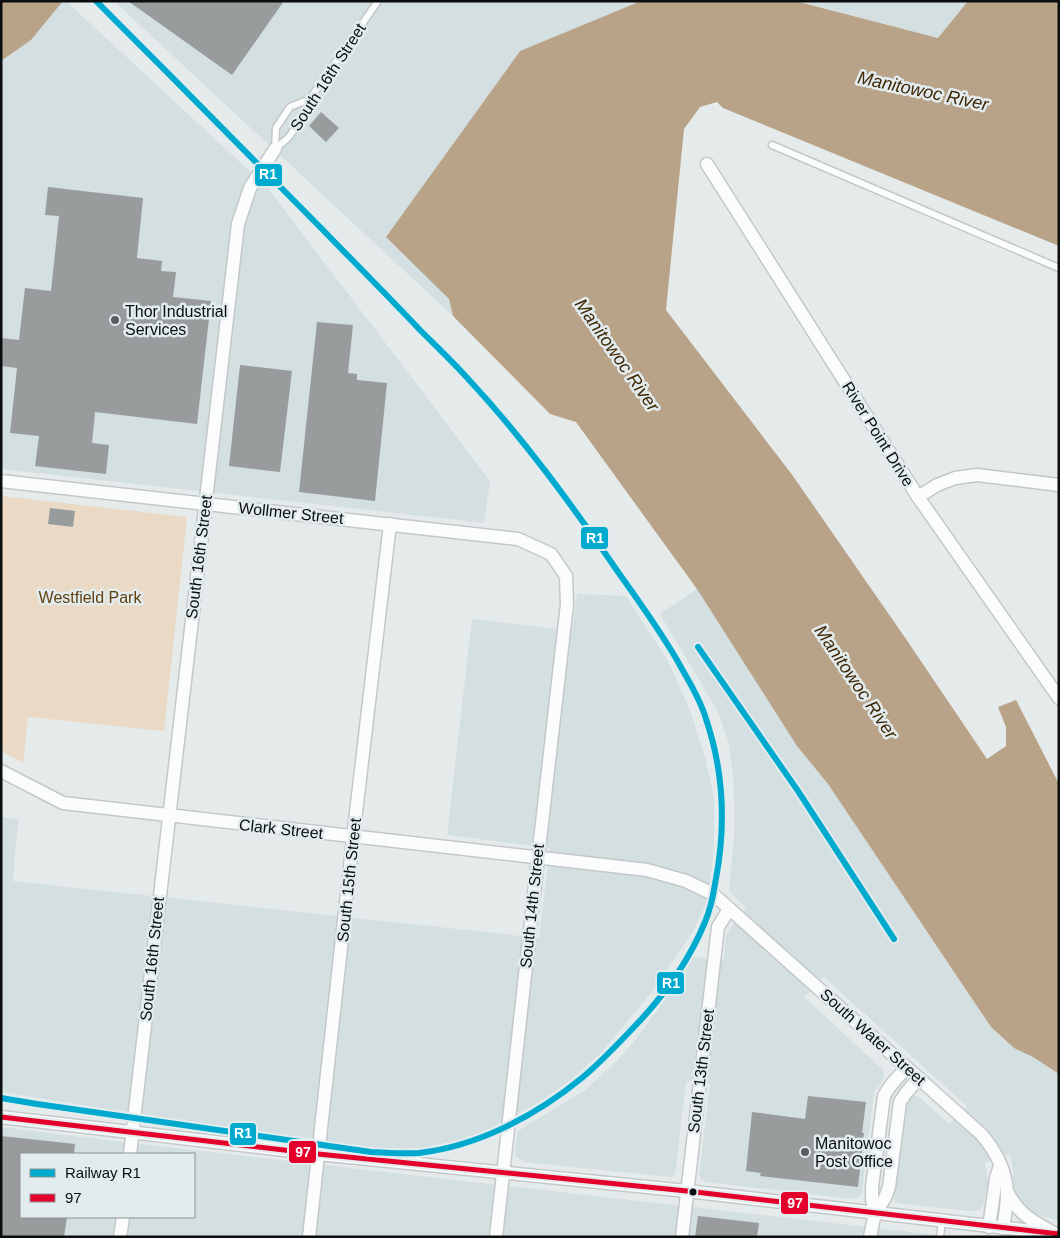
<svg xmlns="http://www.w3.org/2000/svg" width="1060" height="1238" font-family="Helvetica,sans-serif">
  <rect width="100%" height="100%" fill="#e5eaeb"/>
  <!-- built -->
  <g fill="#d3dfe1" fill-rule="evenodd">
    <polygon points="63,1 66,1 268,188 490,481 484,523 1,469 1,61 31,40"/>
    <polygon points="114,1 641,1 520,51 386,237 449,299 453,316"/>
    <polygon points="795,1 968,1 938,38"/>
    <polygon points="697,589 797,746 828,784 991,1027 1014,1048 1033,1057 1059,1074 1059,1220 1034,1215 1025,1210 1013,1192 1013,1170 1010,1154 985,1163 988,1181 983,1206 979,1210 975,1211 967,1211 898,1203 894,1200 904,1108 906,1100 911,1096 916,1096 920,1098 949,1124 967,1106 824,977 804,997 879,1066 884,1071 884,1077 881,1084 874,1092 862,1193 858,1198 853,1199 705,1182 701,1179 699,1175 710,1084 686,1081 676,1167 675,1173 672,1177 524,1162 516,1157 515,1149 518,1131 584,1091 617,1061 637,1038 679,980 693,957 724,960 726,935 729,930 746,908 729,891 735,825 733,774 728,740 717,710 660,614"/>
    <polygon points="577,594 626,596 668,661 690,710 705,757 714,798 714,839 712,868 706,904 692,933 651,993 600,1054 568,1082 536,1104 481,1133 450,1143 400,1151 347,1147 1,1092 1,817 18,819 13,881 539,938 550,848 447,835 472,619 572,631"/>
    <path d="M1 1127 115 1141 954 1237H1ZM21 1154H194V1217H21Z"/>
  </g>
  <!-- green -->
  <polygon fill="#eadac5" points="1,496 187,517 164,731 28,717 23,763 1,751"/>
  <!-- water -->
  <g fill="#b9a388">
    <polygon points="1,1 63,1 31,40 1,61"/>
    <polygon points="641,1 795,1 938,38 968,1 1059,1 1059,246 723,108 717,102 700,107 684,129 666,310 793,476 906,639 987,759 1006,746 1006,727 998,707 1016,700 1059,784 1059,1074 1033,1057 1014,1048 991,1027 828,784 797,746 697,589 576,422 550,414 453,316 449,299 386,237 520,51"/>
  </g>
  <!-- building -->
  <g fill="#989c9d">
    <polygon points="128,1 284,1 232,75"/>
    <polygon points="321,112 339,128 326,142 309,126"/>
    <polygon points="48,187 143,198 137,258 162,261 161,271 176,272 173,297 211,301 197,424 95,412 92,443 109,445 106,474 35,466 39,436 10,433 17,368 1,366 1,338 19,340 25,288 51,291 59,216 45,215"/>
    <polygon points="317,322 353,325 348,373 357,374 357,380 387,383 375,501 299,492"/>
    <polygon points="240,365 292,371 280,472 229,466"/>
    <polygon points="50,508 75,511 73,527 48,524"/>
    <polygon points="808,1096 866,1102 862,1133 864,1133 858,1187 760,1176 761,1173 746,1171 752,1112 805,1119"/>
    <polygon points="1,1136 75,1144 74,1154 21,1154 21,1217 67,1217 64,1237 1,1237"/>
    <polygon points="698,1216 759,1223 757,1237 695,1237"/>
  </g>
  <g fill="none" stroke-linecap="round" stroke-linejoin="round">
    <!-- service casing -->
    <g stroke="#c4c8c9" stroke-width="9">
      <g id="service">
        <polyline points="772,145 1059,268"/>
        <polyline points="275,149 288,138 305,115 310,99 378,1"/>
        <polyline points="275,149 276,128 290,107 310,99"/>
        <polyline points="940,1237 942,1221"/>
      </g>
    </g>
    <!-- minor casing -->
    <g stroke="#c4c8c9" stroke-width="15">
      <g id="minor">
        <polyline points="707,164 918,497 1059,698"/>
        <polyline points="1,481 518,539 551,554 566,576 567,604 538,858 496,1237"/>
        <polyline points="918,497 937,485 955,478 977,475 1059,485"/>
        <path d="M1 771 63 803 647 870 686 881 713 894 981 1134C995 1150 1006 1171 1007 1193 1007 1205 1005 1217 1003 1228"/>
        <polyline points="1,1117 318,1154 687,1191 1059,1234"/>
        <polyline points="130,1154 238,224 250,188 275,149"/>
        <path d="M1007 1191C1018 1214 1031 1220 1052 1232"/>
        <polyline points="875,1213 885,1198 889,1187 900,1102 906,1093 919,1078"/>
        <polyline points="989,1227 996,1178 1000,1166"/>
        <polyline points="120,1237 123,1217"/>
        <polyline points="309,1237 355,821 390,524"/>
        <polyline points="682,1237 718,927 729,909"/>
        <path d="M870 1237 875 1213 872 1200V1187L884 1096C890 1084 898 1077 907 1068"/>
      </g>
    </g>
    <!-- service -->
    <use href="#service" stroke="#fbfcfc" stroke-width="6"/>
    <!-- minor -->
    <use href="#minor" stroke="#fbfcfc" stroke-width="12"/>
    <!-- bus-1 casing -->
    <g stroke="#e2ecee" stroke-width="9">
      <polyline id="bus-1" points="1,1117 318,1154 687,1191 1059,1234"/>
    </g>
    <!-- bus-1 -->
    <use href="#bus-1" stroke="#e4002b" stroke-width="5"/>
    <!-- rail-1 casing -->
    <g stroke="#e2ecee" stroke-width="10">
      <g id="rail-1">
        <polyline points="698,647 798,791 894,939"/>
        <path d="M1 1098 37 1104 371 1152C387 1153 403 1154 419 1153 479 1146 537 1115 583 1077 601 1062 618 1044 634 1027 663 997 689 961 705 922 710 910 713 897 715 884 726 829 724 772 706 719 701 701 691 685 682 669 663 634 639 602 616 569 571 504 524 439 470 381 454 363 437 347 420 330 387 295 353 261 320 227 246 152 171 76 96 1"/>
      </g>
    </g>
    <!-- rail-1 -->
    <use href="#rail-1" stroke="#00a9ce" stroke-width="6"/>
  </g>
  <!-- markers -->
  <g fill="#575b5b" stroke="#e2ecee" stroke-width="2">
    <circle cx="115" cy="320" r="5"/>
    <circle cx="805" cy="1152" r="5"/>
  </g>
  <circle fill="#0b0e0e" stroke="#e2ecee" stroke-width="2" cx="693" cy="1192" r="4.5"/>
  <g text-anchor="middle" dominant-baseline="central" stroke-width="5" stroke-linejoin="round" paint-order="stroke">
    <!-- street labels -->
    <g font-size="16" fill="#0b0e0e" stroke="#e2ecee">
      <text transform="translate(328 77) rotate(-57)">South 16th Street</text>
      <text transform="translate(878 434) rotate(58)">River Point Drive</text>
      <text transform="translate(291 513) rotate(6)">Wollmer Street</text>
      <text transform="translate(199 557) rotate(-83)">South 16th Street</text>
      <text transform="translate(281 829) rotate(6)">Clark Street</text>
      <text transform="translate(349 880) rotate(-84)">South 15th Street</text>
      <text transform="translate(532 906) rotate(-84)">South 14th Street</text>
      <text transform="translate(152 959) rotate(-84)">South 16th Street</text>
      <text transform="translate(873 1037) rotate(42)">South Water Street</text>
      <text transform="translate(701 1071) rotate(-83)">South 13th Street</text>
    </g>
    <!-- poi labels -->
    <g font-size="16" fill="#0b0e0e" stroke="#e2ecee" text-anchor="start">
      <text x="125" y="311">Thor Industrial<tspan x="125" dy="18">Services</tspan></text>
      <text x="815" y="1143">Manitowoc<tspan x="815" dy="18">Post Office</tspan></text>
    </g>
    <!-- park labels -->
    <g font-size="16" fill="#63410f" stroke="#e2ecee">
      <text x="90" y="597">Westfield Park</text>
    </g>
    <!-- water labels -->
    <g font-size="18" font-style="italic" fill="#402805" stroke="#e2ecee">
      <text transform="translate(923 91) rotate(12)">Manitowoc River</text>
      <text transform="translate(617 355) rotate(55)">Manitowoc River</text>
      <text transform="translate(856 682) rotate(56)">Manitowoc River</text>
    </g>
  </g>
  <g stroke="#e2ecee" stroke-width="2">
    <rect x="254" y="163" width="29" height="24" rx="5" fill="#00a9ce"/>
    <rect x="580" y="526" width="29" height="24" rx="5" fill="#00a9ce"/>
    <rect x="656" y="971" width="29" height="24" rx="5" fill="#00a9ce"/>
    <rect x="229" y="1122" width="28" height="24" rx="5" fill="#00a9ce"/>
    <rect x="288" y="1140" width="29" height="24" rx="5" fill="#e4002b"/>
    <rect x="780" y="1191" width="29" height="24" rx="5" fill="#e4002b"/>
  </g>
  <g font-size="14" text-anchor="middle" font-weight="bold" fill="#fff">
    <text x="268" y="179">R1</text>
    <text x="595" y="543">R1</text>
    <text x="671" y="988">R1</text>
    <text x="243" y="1138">R1</text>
    <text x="303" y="1157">97</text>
    <text x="795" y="1208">97</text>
  </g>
  <!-- border -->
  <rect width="1060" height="1238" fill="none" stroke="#0b0e0e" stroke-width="5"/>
  <!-- legend -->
  <rect x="20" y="1153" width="175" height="65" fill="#e2ecee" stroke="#8c9394"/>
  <rect x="30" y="1169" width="25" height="8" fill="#00a9ce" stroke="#8c9394"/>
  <text x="65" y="1178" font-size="15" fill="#0b0e0e">Railway R1</text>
  <rect x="30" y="1194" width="25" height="8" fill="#e4002b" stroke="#8c9394"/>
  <text x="65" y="1203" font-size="15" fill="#0b0e0e">97</text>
</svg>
